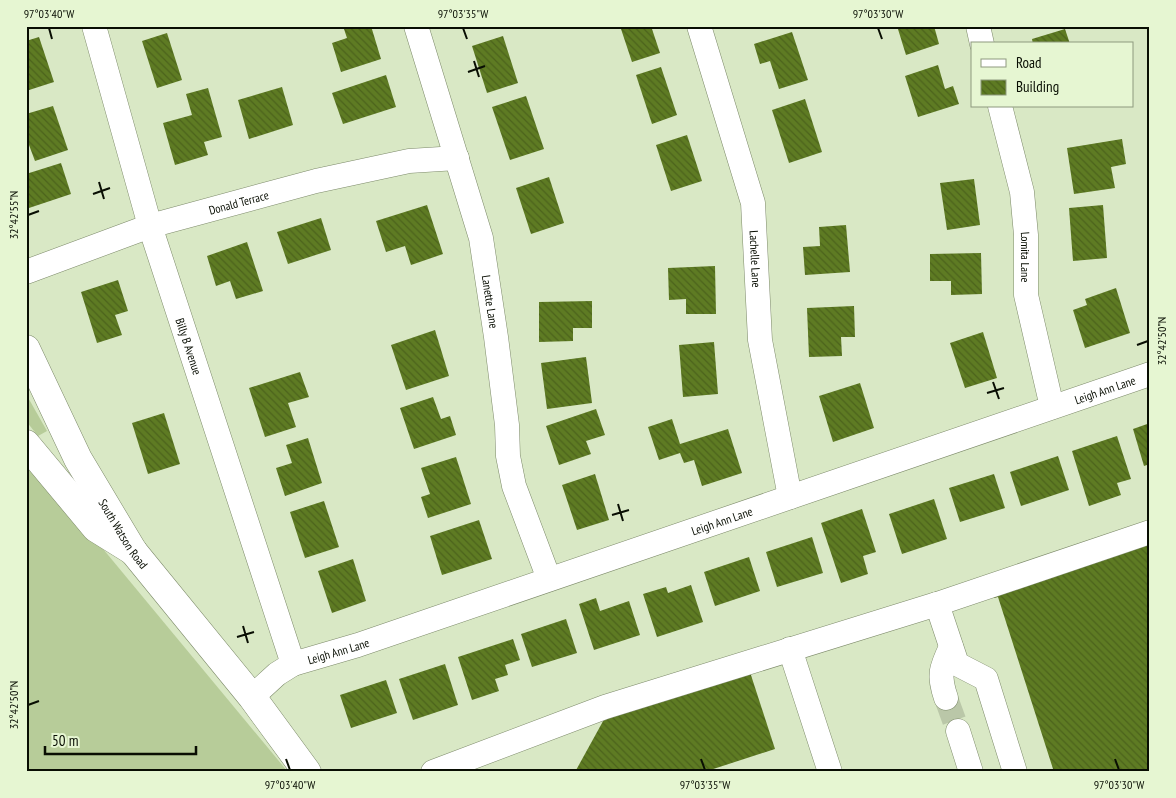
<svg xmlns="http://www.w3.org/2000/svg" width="1176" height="798" font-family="'PT Sans Narrow',sans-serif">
  <defs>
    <pattern id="building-back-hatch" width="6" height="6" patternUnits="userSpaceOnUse" patternTransform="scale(1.25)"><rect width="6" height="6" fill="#5e7b23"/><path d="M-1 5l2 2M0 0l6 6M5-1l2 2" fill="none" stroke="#4c631c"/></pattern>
  </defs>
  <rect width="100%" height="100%" fill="#d9e8c5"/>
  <!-- grass -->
  <g fill="#b7cc99">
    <polygon points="26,394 47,431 38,436 26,421"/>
    <polygon points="26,456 288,772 26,772"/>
  </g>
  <!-- building -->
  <g fill="url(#building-back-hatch)">
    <polygon points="343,26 371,26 381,59 341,72 332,43 347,38"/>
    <polygon points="620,26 651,26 660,53 632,62"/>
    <polygon points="897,26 934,26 939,44 906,55"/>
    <polygon points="1065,29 1070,44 1033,44 1032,39"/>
    <polygon points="792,32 808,80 779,89 770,61 760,64 754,44"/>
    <polygon points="167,33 182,80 157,88 142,41"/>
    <polygon points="503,36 518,83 487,93 472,46"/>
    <polygon points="39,37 54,82 26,91 26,41"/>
    <polygon points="938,65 945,89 953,86 959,104 918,117 905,76"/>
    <polygon points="661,67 677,115 652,124 636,75"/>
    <polygon points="386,75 396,107 343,124 332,93"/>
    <polygon points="282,87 293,125 249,139 238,100"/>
    <polygon points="208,88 222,137 204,142 208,155 175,165 163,123 192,115 186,94"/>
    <polygon points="526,96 544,149 510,160 492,107"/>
    <polygon points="805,99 822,152 789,163 772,110"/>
    <polygon points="53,106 68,150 35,161 26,137 26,114"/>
    <polygon points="687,135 702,181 671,191 656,145"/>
    <polygon points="1122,139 1126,164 1111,167 1115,188 1074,194 1067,148"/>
    <polygon points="61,163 71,194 26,209 26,174"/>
    <polygon points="549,177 564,223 531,234 516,188"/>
    <polygon points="974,179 980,225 947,230 940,183"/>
    <polygon points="427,205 443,254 411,265 405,246 386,252 376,221"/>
    <polygon points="1103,205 1107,258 1073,261 1069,208"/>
    <polygon points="321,218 331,250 288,264 277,232"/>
    <polygon points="846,225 850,272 805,275 803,247 820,246 819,227"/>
    <polygon points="247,242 263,291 236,299 230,281 216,286 207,256"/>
    <polygon points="981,253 982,294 951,295 951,281 930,281 930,254"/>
    <polygon points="715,266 716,314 686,314 686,299 669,300 668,268"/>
    <polygon points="118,280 128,311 115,315 122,335 97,343 81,292"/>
    <polygon points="1116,288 1130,333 1085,348 1073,310 1087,305 1085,299"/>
    <polygon points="592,301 592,328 573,328 573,341 539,342 539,302"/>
    <polygon points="854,306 855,337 841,337 842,356 809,357 807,308"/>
    <polygon points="435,330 449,376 406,390 391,345"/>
    <polygon points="983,332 997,378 965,388 950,343"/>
    <polygon points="714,342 718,394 683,397 679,345"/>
    <polygon points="586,357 592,403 547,409 541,363"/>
    <polygon points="300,372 309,397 288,403 296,427 265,437 249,388"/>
    <polygon points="860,383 874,428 833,442 819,396"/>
    <polygon points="433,397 441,419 450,416 456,435 414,449 400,408"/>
    <polygon points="596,409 605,435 586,441 591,454 559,465 546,426"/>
    <polygon points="164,413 180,464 148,474 132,423"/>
    <polygon points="672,419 680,444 728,429 742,473 702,486 694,460 684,463 680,453 659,460 648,427"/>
    <polygon points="1150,423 1150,464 1144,466 1133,429"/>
    <polygon points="1117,436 1131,479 1117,483 1121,495 1089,506 1072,451"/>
    <polygon points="308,438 322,483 285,496 276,468 292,463 286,445"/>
    <polygon points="1058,456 1069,490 1021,506 1010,472"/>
    <polygon points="456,457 471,504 428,518 421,497 430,494 421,468"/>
    <polygon points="595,474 609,520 577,530 562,485"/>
    <polygon points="994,474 1005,508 960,522 949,488"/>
    <polygon points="934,499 947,539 902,554 889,514"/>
    <polygon points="324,501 339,547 305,558 290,512"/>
    <polygon points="862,509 876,552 863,556 868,574 841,583 821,523"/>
    <polygon points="479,520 492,559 442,575 430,536"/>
    <polygon points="812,537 823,573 777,587 766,552"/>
    <polygon points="1150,538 1150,772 1054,772 998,597 994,598 991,589"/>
    <polygon points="749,557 760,591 715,606 704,572"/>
    <polygon points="353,559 366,601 332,613 318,571"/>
    <polygon points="691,585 703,622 657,637 643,594 666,587 668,593"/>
    <polygon points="596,598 600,611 629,601 640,635 594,650 579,604"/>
    <polygon points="566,619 577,653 532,667 521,634"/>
    <polygon points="513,639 520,660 505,665 508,675 495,679 499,691 472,700 458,657"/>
    <polygon points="445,664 458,705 413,720 399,679"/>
    <polygon points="749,669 775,749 704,772 575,772 607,714"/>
    <polygon points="386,680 397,713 351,728 340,695"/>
  </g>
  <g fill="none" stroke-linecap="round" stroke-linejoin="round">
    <!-- minor-tunnel -->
    <polyline stroke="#bac7a8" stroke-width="24" stroke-dasharray="24 12" stroke-linecap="butt" points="946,698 958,731"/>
    <!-- minor casing -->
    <g stroke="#7d8a6a" stroke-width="25">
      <g id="minor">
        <path id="s1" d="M94 26 150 226 293 664"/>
        <path id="s2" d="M416 26 481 238 496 337 507 425 508 456 514 486 549 579"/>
        <path id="s3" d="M699 26 753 203 760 340 790 497"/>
        <polyline points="978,26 982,44"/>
        <path id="s4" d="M1000 106 1022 192 1026 235V295L1052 407"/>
        <path id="s5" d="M26 272 150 226 316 181 409 161 457 158"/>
        <polyline points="937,604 957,664 986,679 1015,772"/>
        <polyline points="790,649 830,772"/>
        <path id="s6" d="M252 697 277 674 293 664 358 645 1150 374"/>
        <path d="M946 698C938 675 941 668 951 647"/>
        <polyline points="958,731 971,772"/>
        <polyline points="433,772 605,707 937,604 1150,532"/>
      </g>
    </g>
    <!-- major casing -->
    <g stroke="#7d8a6a" stroke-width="29">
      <g id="major">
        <path id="s7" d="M26 349 78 459 133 551 252 697 307 772"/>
      </g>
    </g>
    <!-- highway casing -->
    <g stroke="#7d8a6a" stroke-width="29">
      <polyline id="highway" points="26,444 96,528 133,551"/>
    </g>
    <!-- minor -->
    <use href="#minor" stroke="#fff" stroke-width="24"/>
    <!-- major -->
    <use href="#major" stroke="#fff" stroke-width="28"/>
    <!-- highway -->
    <use href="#highway" stroke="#fff" stroke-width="28"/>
  </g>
  <!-- ticks -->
  <path fill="none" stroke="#090e03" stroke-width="2" d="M49 28 52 39M463 28 467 39M878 28 882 39M474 61 479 77M468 72 485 66M99 182 104 199M93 194 110 188M28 215 39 211M1137 345 1148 341M993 382 999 399M987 393 1004 388M618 504 623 521M612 515 629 510M243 626 248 643M237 637 254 632M28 705 39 701M286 759 290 770M701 759 705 770M1115 759 1119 770"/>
  <g text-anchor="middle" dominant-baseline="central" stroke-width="5" stroke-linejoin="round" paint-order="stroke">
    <!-- street labels -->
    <g font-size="12" fill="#090e03" stroke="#e6f6d2">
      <text stroke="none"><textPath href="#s5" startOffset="224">Donald Terrace</textPath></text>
      <text stroke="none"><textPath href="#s4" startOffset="154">Lomita Lane</textPath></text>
      <text stroke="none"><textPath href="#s3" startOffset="241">Lachelle Lane</textPath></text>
      <text stroke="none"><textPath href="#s2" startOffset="286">Lanette Lane</textPath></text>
      <text stroke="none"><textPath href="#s1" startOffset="334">Billy B Avenue</textPath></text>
      <text stroke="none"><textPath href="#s6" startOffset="910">Leigh Ann Lane</textPath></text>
      <text stroke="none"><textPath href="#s6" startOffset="505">Leigh Ann Lane</textPath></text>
      <text stroke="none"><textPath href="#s7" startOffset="209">South Watson Road</textPath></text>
      <text stroke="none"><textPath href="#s6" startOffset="100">Leigh Ann Lane</textPath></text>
    </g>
  </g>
  <!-- border -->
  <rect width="1176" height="798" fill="none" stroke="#e6f6d2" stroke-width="55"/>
  <!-- legend -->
  <rect x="971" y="42" width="162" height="65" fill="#e6f6d2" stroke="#8e997f"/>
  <rect x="981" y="59" width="25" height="8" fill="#ffffff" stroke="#8e997f"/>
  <text x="1016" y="68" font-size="15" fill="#090e03">Road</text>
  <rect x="981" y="80" width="25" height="15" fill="url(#building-back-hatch)" stroke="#8e997f"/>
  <text x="1016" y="92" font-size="15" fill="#090e03">Building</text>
  <!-- scale -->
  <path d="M45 746v8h151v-8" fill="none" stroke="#090e03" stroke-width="2.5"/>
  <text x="52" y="746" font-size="15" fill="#090e03" stroke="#e6f6d2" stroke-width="4" paint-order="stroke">50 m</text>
  <rect x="28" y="28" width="1120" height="742" fill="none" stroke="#090e03" stroke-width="2"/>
  <g font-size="12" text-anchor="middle" fill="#090e03">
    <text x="49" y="18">97°03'40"W</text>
    <text x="463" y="18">97°03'35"W</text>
    <text x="878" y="18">97°03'30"W</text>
    <text transform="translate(14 215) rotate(-90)" y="4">32°42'55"N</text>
    <text transform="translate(1162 341) rotate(-90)" y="4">32°42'50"N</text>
    <text transform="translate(14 705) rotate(-90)" y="4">32°42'50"N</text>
    <text x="290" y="789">97°03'40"W</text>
    <text x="705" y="789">97°03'35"W</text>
    <text x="1119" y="789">97°03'30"W</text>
  </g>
</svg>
